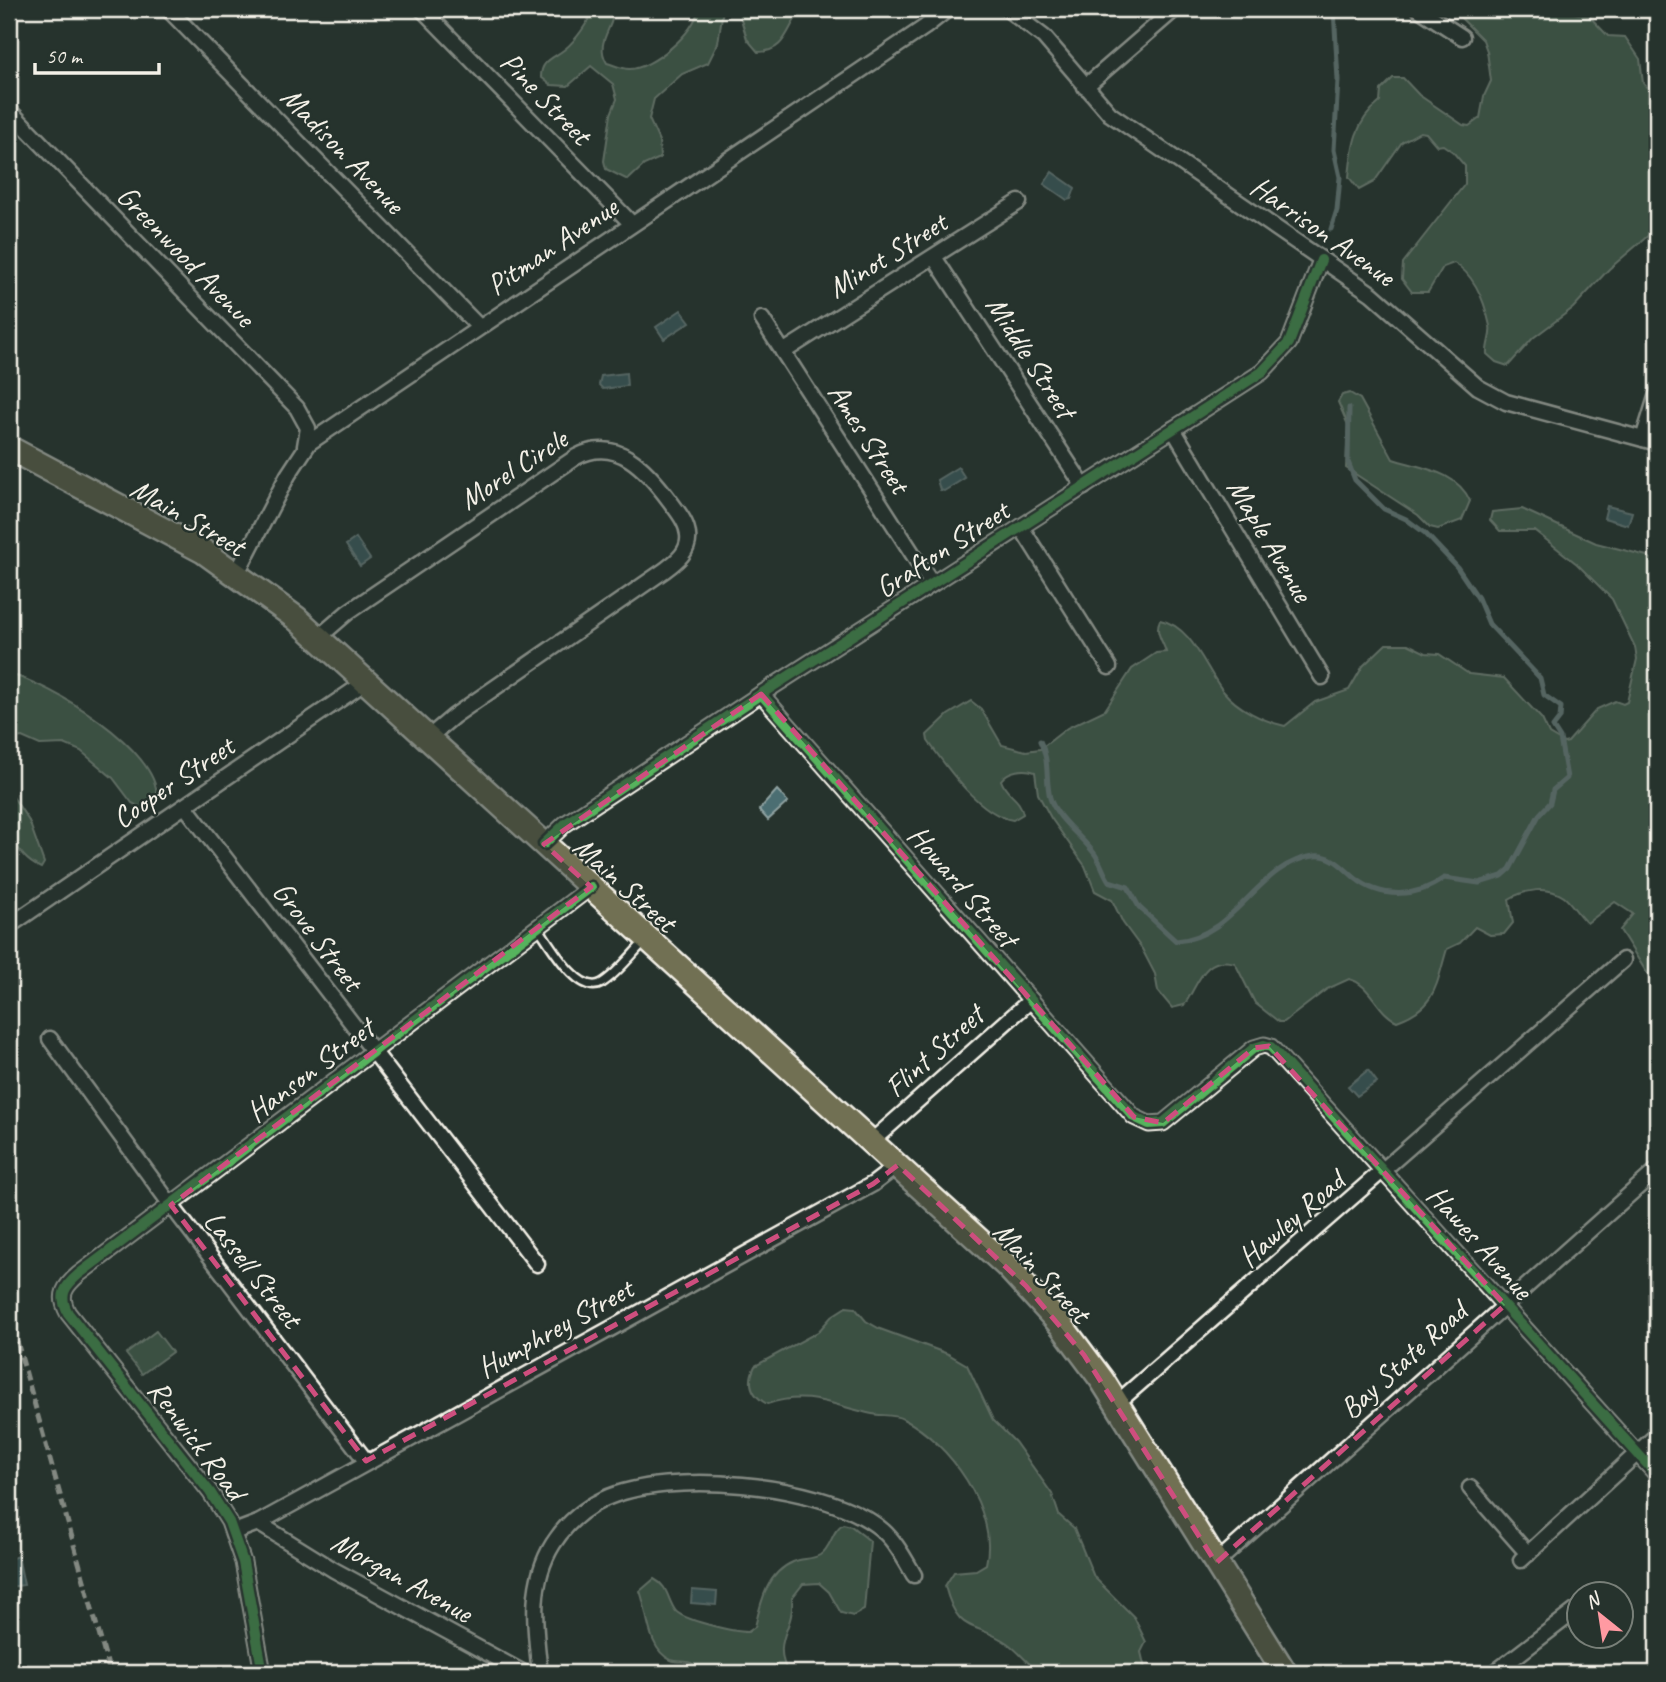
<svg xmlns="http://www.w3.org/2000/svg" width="1666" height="1682" font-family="Caveat,sans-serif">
  <rect width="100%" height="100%" fill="#26332d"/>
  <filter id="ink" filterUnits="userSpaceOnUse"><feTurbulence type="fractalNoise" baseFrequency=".0143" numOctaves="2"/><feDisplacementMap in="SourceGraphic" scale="14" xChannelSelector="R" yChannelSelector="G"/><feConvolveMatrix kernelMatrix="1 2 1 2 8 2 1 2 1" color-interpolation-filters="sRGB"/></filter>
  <g filter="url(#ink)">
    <!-- green -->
    <g fill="#54735c" stroke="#a4b2a2" stroke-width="2">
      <path d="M593 9H614C614 29 594 42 607 63 614 65 623 69 629 69 651 70 697 31 698 9H723L718 43 708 63 682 74 654 99 649 119 659 141 660 158 644 165 628 180 606 169 604 161 611 114 617 99 613 84 591 66 568 86 551 85 541 77C541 60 554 58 565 49 576 40 589 22 593 9Z"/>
      <path d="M738 9H802C787 26 787 52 758 52L747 39Z"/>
      <path d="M1452 9H1556L1589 16 1608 36 1625 37 1640 59 1643 83 1657 99V228L1609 269 1573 308 1533 338 1508 366 1496 362 1487 354C1486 345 1492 335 1490 326 1485 303 1475 275 1454 263L1443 267 1428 292H1412L1402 279 1403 263 1465 184V166L1453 152 1443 145 1437 146 1426 133 1420 132 1402 142 1374 182 1359 190 1349 177C1352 145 1355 122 1380 102L1381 90 1393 78H1403L1419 95 1463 125 1469 126 1480 118 1484 96 1491 81 1487 51 1483 40Z"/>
      <path d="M1350 393 1360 399 1393 459C1420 468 1457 471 1470 501L1462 520 1438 529 1430 527 1418 515 1346 468 1348 425 1338 402 1342 395Z"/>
      <path d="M1522 509 1596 543 1647 556 1657 563V989L1620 930 1633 914 1615 902 1587 923C1578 916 1573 904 1564 897 1547 885 1525 890 1509 899L1513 923 1504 934 1490 935 1475 927 1460 943 1447 949C1436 984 1437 1007 1397 1021 1377 1013 1371 984 1349 979L1327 989 1284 1022H1279L1255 1003 1235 963C1203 954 1198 986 1184 1005L1172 1008 1158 991 1155 974 1142 949 1123 923 1112 900 1095 891 1085 866 1051 818 1038 794 1035 772C1024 768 1008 770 1001 780 1006 796 1020 797 1023 814L1013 820C980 815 947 768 928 741L927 735 948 715 971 701 981 709 1002 745 1026 751 1040 749 1067 728 1105 710 1132 669 1156 653 1166 652C1163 641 1154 632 1160 620 1192 626 1205 668 1223 691 1238 709 1263 721 1285 726L1315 702 1349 690 1363 666 1386 644H1408L1426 653 1439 654 1469 674 1504 678 1542 719 1549 734 1564 743 1568 742 1597 709 1615 701 1623 704 1627 702 1637 659 1635 647 1612 599 1577 564 1535 531H1500L1490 520 1492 512Z"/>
      <path d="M9 674C51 684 159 749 157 798L142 808 132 803 113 778 81 751 64 744 40 745 22 737 9 739Z"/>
      <path d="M9 795 13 797 29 821 44 863 41 868C10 854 9 824 9 795Z"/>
      <path d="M846 1307 855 1308 866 1321 880 1329 948 1354 967 1365 993 1420 1015 1442 1052 1494 1059 1515 1074 1528 1094 1577 1134 1617 1146 1642 1141 1652 1146 1673H1041C1028 1665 1020 1652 1007 1643 975 1621 958 1636 945 1586L954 1572 976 1570 986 1564C999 1511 949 1442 903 1419 894 1414 882 1416 872 1414 833 1406 809 1390 767 1404 751 1395 747 1382 755 1366L818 1332 832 1316Z"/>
      <polygon points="156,1331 172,1352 142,1374 126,1354"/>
      <path d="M843 1524 851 1526 870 1541 864 1610 853 1616 841 1613 829 1592 819 1583 803 1584 792 1598C795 1631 771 1638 788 1673H744L738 1667C729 1667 724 1671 718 1673 707 1677 701 1669 693 1664 686 1660 679 1663 671 1660 647 1650 648 1611 640 1591L654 1579C668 1586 667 1598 675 1610 681 1620 735 1632 748 1632L755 1627C761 1601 767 1573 793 1562 802 1558 811 1560 820 1555 832 1547 831 1531 843 1524Z"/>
    </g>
    <!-- water -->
    <g fill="#4b6e72" stroke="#8fa2a1" stroke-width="2">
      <polygon points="1052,172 1075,188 1071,199 1067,200 1044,184"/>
      <polygon points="681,310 690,322 664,339 656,327"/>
      <polygon points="626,373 627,386 603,389 599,385 601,376"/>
      <polygon points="958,467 965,478 944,491 940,490 937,480"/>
      <polygon points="1607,506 1632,512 1628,525 1604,518"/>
      <polygon points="356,538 370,559 360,566 346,545"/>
      <polygon points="777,790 788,802 768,820 759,810"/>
      <polygon points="1368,1070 1377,1082 1357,1096 1348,1086"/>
      <polygon points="18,1556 24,1585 9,1587 9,1559"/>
      <polygon points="692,1590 717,1592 716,1605 691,1603"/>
    </g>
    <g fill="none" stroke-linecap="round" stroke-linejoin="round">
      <!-- stream -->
      <g stroke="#8fa2a1" stroke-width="5">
        <polyline points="1331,229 1337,210 1340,177 1334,150 1338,80 1334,9"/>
        <path d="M1040 741C1050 760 1045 777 1050 798 1056 818 1081 836 1094 853 1101 862 1103 872 1109 881L1128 887 1139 907 1176 941C1235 938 1258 862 1314 856 1333 854 1343 868 1355 878 1382 900 1418 897 1444 878L1479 883 1502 876 1510 869 1539 815 1550 803 1553 790 1567 778 1560 738 1553 727 1560 718 1561 707 1544 695 1540 678 1489 624 1478 598 1457 567 1425 533 1406 519 1384 509 1355 480 1348 462 1349 408"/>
      </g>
      <!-- service casing -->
      <g stroke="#f4f1e8" stroke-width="12">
        <path id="service" d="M538 927C550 944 579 997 602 983 618 973 632 954 645 941"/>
      </g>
      <!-- minor casing -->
      <g stroke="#f4f1e8" stroke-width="19">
        <g id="minor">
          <polyline points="168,9 479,327"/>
          <polyline points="422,9 632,224"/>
          <polyline points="1007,9 1044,37 1110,114 1372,294 1478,387 1506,402 1643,439"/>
          <polyline points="1419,9 1462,37"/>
          <polyline points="1085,87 1175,9"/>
          <polyline points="9,110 297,408 308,428 305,446"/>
          <polyline points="934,257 1084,487"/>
          <polyline points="762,319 932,584"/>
          <polyline points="783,352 1019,202"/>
          <polyline points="1657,394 1643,439 1657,443"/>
          <polyline points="1173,429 1322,677"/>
          <polyline points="1021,527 1109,667"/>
          <polyline points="237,573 288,475 309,443 925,27 948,9"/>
          <path d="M319 637 348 612 576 457C617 435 647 470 670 501 677 511 687 522 688 535 690 551 677 561 665 570L454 716 428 738"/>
          <polyline points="761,694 1134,1117 1149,1124 1163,1123 1254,1048 1264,1045 1271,1047 1657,1475"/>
          <polyline points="185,806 537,1264"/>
          <polyline points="544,844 565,824 761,694 1262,372 1289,343 1321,260"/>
          <polyline points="9,926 367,681"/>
          <polyline points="50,1039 171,1205 366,1461"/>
          <polyline points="872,1141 1031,1000"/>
          <polyline points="1117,1403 1623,960"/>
          <polyline points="1470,1488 1528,1554"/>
          <polyline points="258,1523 334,1570 524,1673"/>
          <polyline points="234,1532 258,1523 873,1184 898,1165"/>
          <polyline points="1521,1560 1657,1435"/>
          <polyline points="1216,1563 1657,1170"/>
          <path d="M263 1673 243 1562 229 1522 210 1492 68 1313C58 1295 65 1286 79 1274L591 887"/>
          <path d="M540 1673C535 1629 528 1584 553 1544 565 1525 583 1509 604 1499 669 1469 818 1483 876 1525 894 1538 903 1556 914 1575"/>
          <polyline points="1494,1673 1575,1611"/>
        </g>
      </g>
      <!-- primary casing -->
      <g stroke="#f4f1e8" stroke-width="28">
        <polyline id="primary" points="9,448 203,551 296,618 1007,1266 1061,1325 1102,1380 1285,1673"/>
      </g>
      <!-- service -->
      <use href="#service" stroke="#26332d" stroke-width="7"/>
      <!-- minor -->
      <use href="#minor" stroke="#26332d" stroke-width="14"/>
      <!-- primary -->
      <use href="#primary" stroke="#716f52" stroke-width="23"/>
      <!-- rail -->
      <polyline stroke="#f4f1e8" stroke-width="5" stroke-dasharray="10 5" stroke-linecap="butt" points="9,1313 110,1673"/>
      <!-- cycleway casing -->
      <g stroke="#26332d" stroke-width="15">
        <g id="cycleway">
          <polyline points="761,694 1134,1117 1149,1124 1163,1123 1254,1048 1264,1045 1271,1047 1657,1475"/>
          <polyline points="544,844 565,824 761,694 1262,372 1289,343 1321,260"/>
          <path d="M263 1673 243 1562 229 1522 210 1492 68 1313C58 1295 65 1286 79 1274L591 887"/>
        </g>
      </g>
      <!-- cycleway -->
      <use href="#cycleway" stroke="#56b35d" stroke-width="10"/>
    </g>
  </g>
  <!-- marked area -->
  <path d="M0 0H1666V1682H0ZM761 694 1134 1117 1163 1123 1254 1048 1269 1046 1505 1305 1216 1563 1084 1355 1026 1286 898 1165 873 1184 366 1461 171 1205 591 887 544 844Z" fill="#26332d" fill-opacity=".55" fill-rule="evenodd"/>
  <path fill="none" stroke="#ce4e7e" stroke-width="5" stroke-dasharray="14 9" stroke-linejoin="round" d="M761 694 1134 1117 1163 1123 1254 1048 1269 1046 1505 1305 1216 1563 1084 1355 1026 1286 898 1165 873 1184 366 1461 171 1205 591 887 544 844Z"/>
  <g text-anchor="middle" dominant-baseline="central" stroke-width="5" stroke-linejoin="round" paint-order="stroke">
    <!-- street labels -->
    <g font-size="30" fill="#f4f1e8" stroke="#26332d">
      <text transform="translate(546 98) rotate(46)">Pine Street</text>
      <text transform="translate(343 150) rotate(46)">Madison Avenue</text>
      <text transform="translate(1323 231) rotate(35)">Harrison Avenue</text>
      <text transform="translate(552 246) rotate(-34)">Pitman Avenue</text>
      <text transform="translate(887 255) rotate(-32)">Minot Street</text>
      <text transform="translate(186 256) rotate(46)">Greenwood Avenue</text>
      <text transform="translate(1031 357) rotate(57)">Middle Street</text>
      <text transform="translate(869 438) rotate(57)">Ames Street</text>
      <text transform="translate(513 469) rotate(-33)">Morel Circle</text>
      <text transform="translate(188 517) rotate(30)">Main Street</text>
      <text transform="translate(1270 540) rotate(59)">Maple Avenue</text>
      <text transform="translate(942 549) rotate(-33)">Grafton Street</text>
      <text transform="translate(173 782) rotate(-34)">Cooper Street</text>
      <text transform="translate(625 884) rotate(42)">Main Street</text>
      <text transform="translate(963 886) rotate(49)">Howard Street</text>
      <text transform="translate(318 936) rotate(53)">Grove Street</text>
      <text transform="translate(934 1051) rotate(-42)">Flint Street</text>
      <text transform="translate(310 1070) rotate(-37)">Hanson Street</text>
      <text transform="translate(1291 1219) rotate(-41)">Hawley Road</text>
      <text transform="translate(1480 1242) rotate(48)">Hawes Avenue</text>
      <text transform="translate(253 1269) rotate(52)">Lassell Street</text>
      <text transform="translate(1042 1272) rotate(47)">Main Street</text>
      <text transform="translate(555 1328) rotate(-29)">Humphrey Street</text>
      <text transform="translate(1403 1360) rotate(-42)">Bay State Road</text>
      <text transform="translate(197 1440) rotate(53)">Renwick Road</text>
      <text transform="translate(402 1577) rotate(29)">Morgan Avenue</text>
    </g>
  </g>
  <!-- margin -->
  <rect width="1666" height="1682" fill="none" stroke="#26332d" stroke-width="35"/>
  <rect x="18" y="18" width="1631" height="1647" fill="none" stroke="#f4f1e8" stroke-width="2.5" filter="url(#ink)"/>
  <!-- north arrow -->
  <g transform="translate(1600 1615) rotate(330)"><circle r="33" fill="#26332d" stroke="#787f78" stroke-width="2"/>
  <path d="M0-5L12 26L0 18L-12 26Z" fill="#ff9aa2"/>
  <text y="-10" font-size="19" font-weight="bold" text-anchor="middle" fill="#f4f1e8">N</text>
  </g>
  <!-- scale -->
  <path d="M35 63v10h124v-10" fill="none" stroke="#f4f1e8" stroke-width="3.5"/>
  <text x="46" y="63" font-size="21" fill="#f4f1e8" stroke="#26332d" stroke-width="5" paint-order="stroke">50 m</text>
</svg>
